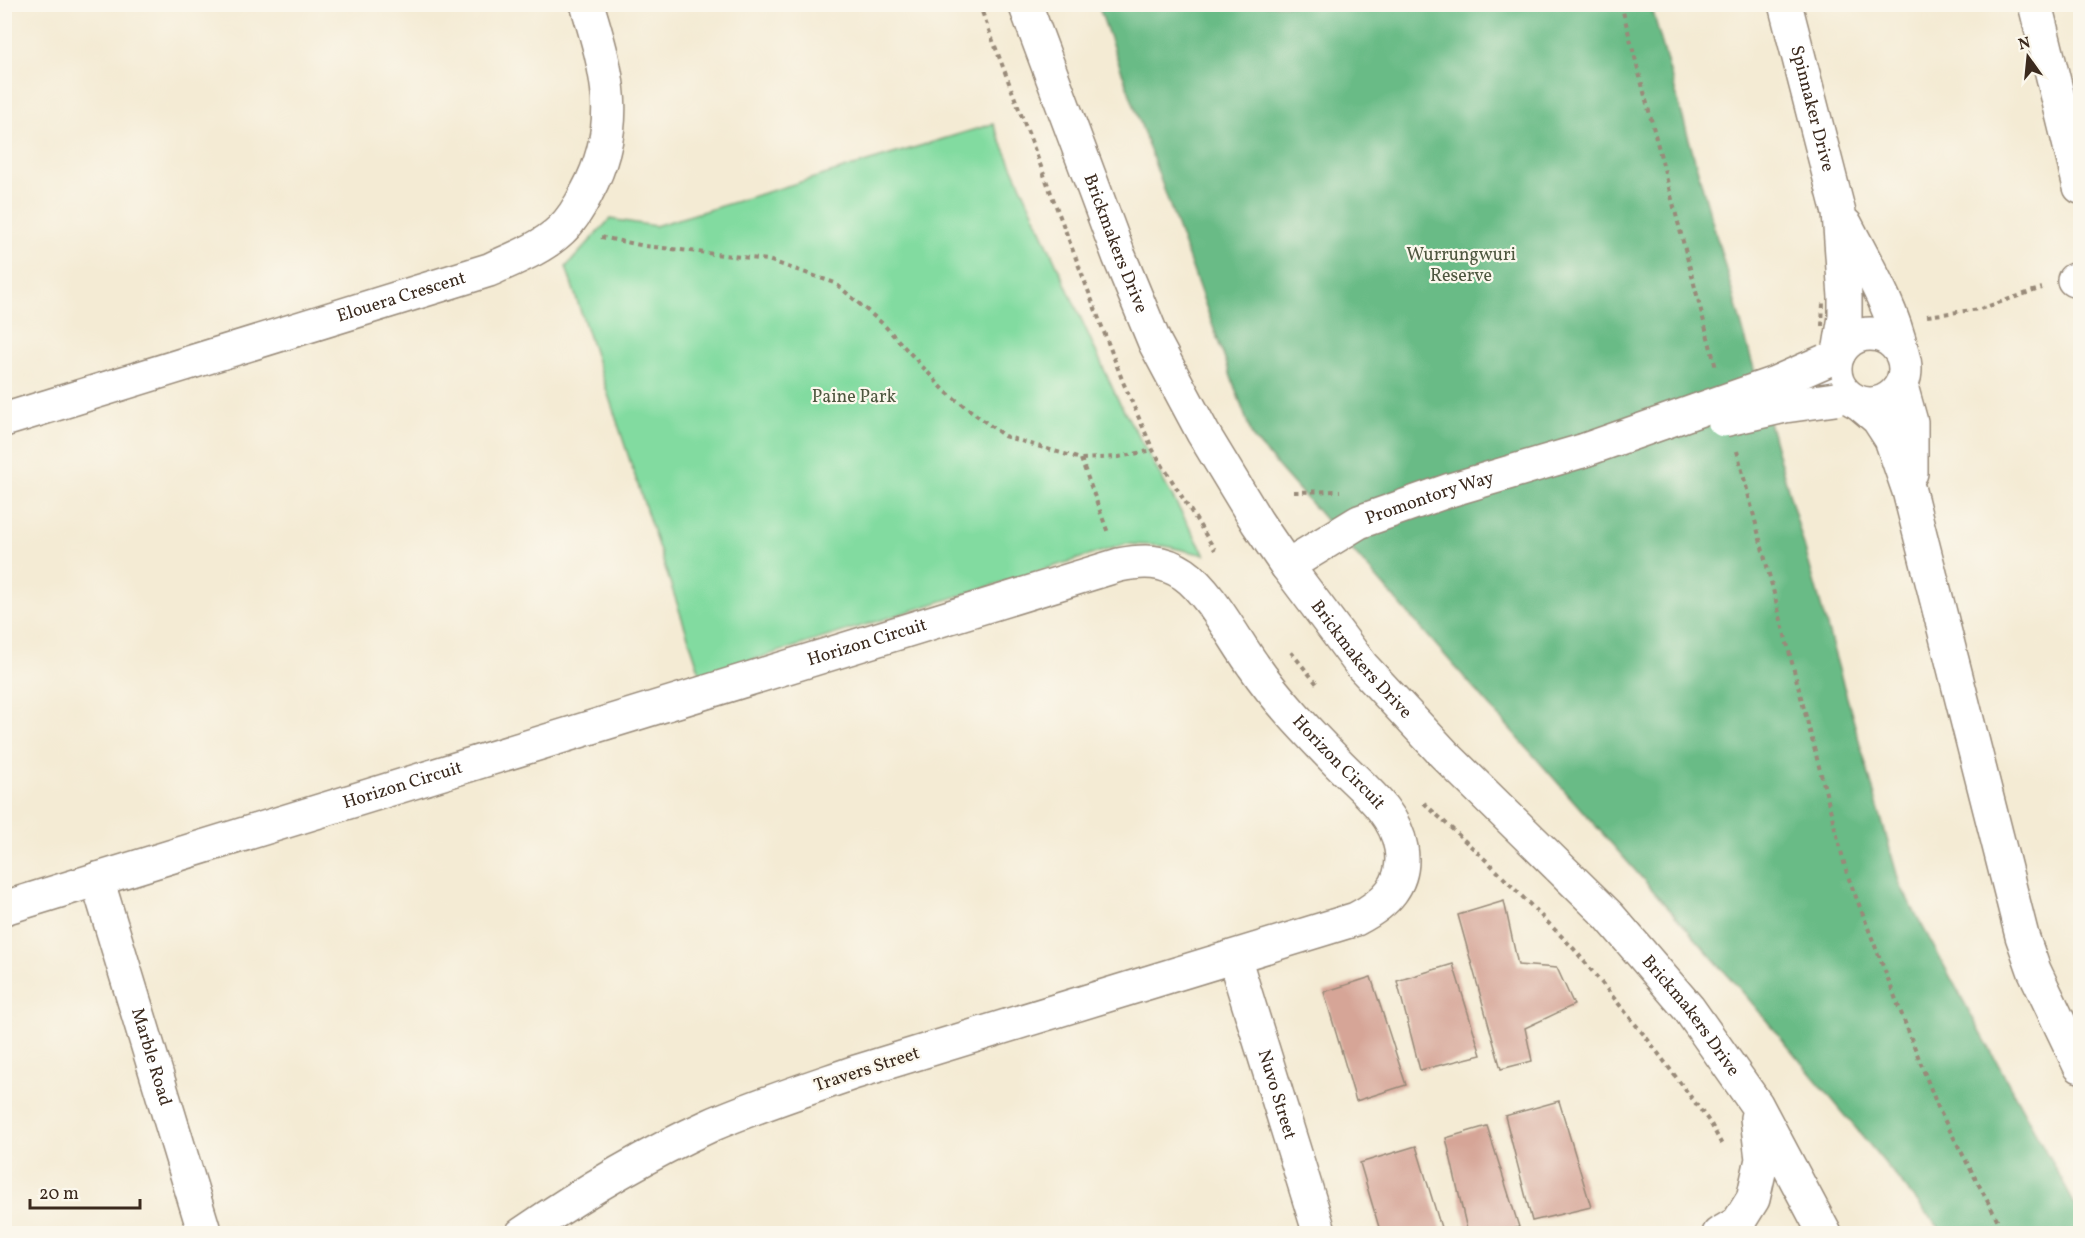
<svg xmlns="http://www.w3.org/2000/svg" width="2085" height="1238" font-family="Vollkorn,serif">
  <rect width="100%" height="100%" fill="#fbf7ec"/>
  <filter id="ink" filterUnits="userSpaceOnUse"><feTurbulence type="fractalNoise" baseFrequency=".0167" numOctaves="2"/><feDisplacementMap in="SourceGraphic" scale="12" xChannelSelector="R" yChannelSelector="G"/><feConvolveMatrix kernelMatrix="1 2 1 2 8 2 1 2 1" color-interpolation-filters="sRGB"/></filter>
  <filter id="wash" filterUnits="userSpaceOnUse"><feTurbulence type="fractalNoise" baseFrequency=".008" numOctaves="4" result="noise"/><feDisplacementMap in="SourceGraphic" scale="24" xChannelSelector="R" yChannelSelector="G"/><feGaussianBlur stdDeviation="1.35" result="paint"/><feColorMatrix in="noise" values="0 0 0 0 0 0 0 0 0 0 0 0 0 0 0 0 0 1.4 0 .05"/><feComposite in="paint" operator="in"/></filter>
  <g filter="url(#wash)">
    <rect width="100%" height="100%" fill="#f4ebd4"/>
    <!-- green -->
    <polygon fill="#82dba0" stroke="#5e825f" stroke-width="1.5" points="993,124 1117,398 1205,555 1165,546 1126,544 701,676 566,267 610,219 655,226"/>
    <!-- forest -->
    <polygon fill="#69bb86" stroke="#527252" stroke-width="1.5" points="1098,5 1651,5 1900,885 2080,1214 2080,1233 1943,1233 1747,997 1253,438"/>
    <g id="blocks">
      <!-- building -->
      <g fill="#d6a597">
        <polygon points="1504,901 1518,965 1557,968 1574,1005 1525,1028 1532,1061 1501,1069 1458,915"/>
        <polygon points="1453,964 1481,1055 1420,1070 1397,981"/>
        <polygon points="1371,977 1406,1085 1356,1101 1324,992"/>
        <polygon points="1559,1101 1591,1207 1532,1221 1505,1116"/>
        <polygon points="1487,1126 1519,1227 1498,1234 1468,1234 1446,1138"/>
        <polygon points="1416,1146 1443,1234 1381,1234 1360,1163"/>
      </g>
    </g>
  </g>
  <g filter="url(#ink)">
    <use href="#blocks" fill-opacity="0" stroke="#988a79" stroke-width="1.5"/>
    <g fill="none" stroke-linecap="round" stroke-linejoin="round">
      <!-- minor casing -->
      <g stroke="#988a79" stroke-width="36">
        <g id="minor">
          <path id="s1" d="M1785 4 1839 213 1845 297V317L1839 353"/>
          <polyline points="2035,4 2080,187"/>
          <path d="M1846 225C1867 266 1892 306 1902 352"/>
          <polyline points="2074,280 2080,278"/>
          <circle cx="1870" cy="369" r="35"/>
          <polyline points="1901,386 1911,422 1911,473"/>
          <polyline points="1859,403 1878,419 1891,439 1909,491 2022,936 2034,970 2080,1066"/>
          <path id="s2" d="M4 420 489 270C513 259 541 249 561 230 572 220 581 204 587 192 623 125 608 73 587 4"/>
          <path id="s3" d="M1287 566 1359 522 1450 490 1582 451"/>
          <path id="s4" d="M97 879 205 1234"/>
          <path id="s5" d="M4 908 1119 565C1144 560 1163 560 1184 574 1209 591 1235 640 1253 665 1277 700 1307 731 1337 762 1361 787 1395 811 1401 848 1407 884 1385 904 1356 919L856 1072C807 1089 757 1105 709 1126 643 1156 582 1193 522 1234"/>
          <path id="s6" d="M1234 957 1320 1234"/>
        </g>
      </g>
      <!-- tertiary casing -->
      <g stroke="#988a79" stroke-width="36">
        <g id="tertiary">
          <path id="s7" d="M1025 4 1119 256 1155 343 1203 433 1257 522 1287 566 1362 666 1444 754 1609 916 1689 1009 1756 1104 1825 1234"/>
          <polyline points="1719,1234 1738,1223 1753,1199 1762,1159 1757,1118"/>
        </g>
      </g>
      <!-- path -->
      <g stroke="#988a79" stroke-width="4" stroke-dasharray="4.5 4.5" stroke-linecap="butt">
        <polyline points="979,4 1123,382 1153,450 1215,550"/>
        <polyline points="1621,4 1716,368"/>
        <polyline points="601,237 645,246 768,260 835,283 883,324 946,392 1004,436 1081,459 1119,457 1153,450"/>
        <polyline points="1927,316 1980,309 2042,288"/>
        <polyline points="1737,451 1847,874 1939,1110 2005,1234"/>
        <polyline points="1081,459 1108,533"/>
        <polyline points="1294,492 1340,491"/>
        <polyline points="1291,652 1317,684"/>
        <polyline points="1424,803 1491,865 1574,949 1649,1041 1711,1124 1723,1147"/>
      </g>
      <!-- minor -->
      <use href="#minor" stroke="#fff" stroke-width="33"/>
      <!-- tertiary -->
      <use href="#tertiary" stroke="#fff" stroke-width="33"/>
      <!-- minor-bridge casing -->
      <g stroke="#988a79" stroke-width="36" stroke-linecap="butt">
        <g id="minor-bridge">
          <polyline points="1724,420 1785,406 1835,399"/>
          <polyline points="1582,451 1775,383 1825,361"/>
        </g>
      </g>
      <!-- path-bridge -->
      <polyline stroke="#988a79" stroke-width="4" stroke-dasharray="4.5 4.5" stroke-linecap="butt" points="1822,326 1823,303"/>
      <!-- minor-bridge -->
      <use href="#minor-bridge" stroke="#fff" stroke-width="33"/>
    </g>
  </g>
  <g text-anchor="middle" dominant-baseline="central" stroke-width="4.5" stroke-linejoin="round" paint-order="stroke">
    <!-- street labels -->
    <g font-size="18" fill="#3b2a1e" stroke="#fbf7ec">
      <text stroke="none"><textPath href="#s1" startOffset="108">Spinnaker Drive</textPath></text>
      <text stroke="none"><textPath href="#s7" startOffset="256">Brickmakers Drive</textPath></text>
      <text stroke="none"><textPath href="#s2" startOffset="416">Elouera Crescent</textPath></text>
      <text stroke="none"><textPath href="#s3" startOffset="159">Promontory Way</textPath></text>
      <text stroke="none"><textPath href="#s5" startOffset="903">Horizon Circuit</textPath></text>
      <text stroke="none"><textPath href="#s7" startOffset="742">Brickmakers Drive</textPath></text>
      <text stroke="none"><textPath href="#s5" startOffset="1479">Horizon Circuit</textPath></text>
      <text stroke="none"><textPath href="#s5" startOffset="417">Horizon Circuit</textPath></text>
      <text stroke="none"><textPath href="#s7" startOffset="1228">Brickmakers Drive</textPath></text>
      <text stroke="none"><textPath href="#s4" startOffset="186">Marble Road</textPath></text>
      <text transform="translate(867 1070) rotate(-18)">Travers Street</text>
      <text stroke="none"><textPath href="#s6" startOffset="144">Nuvo Street</textPath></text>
    </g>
    <!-- park labels -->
    <g font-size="18" fill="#4d563e" stroke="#fbf7ec">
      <text x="1461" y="255">Wurrungwuri<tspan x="1461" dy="21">Reserve</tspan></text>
      <text x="854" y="397">Paine Park</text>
    </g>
  </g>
  <!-- margin -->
  <rect width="2085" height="1238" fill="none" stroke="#fbf7ec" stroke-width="24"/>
  <!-- north arrow -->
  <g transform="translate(2028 57) rotate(345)" stroke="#fbf7ec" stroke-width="4.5" paint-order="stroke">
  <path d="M0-4.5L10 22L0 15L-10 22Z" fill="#3b2a1e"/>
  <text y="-9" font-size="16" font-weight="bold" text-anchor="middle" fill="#3b2a1e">N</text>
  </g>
  <!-- scale -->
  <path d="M30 1199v9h110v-9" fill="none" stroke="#3b2a1e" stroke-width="3"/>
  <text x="39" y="1199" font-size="18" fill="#3b2a1e" stroke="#fbf7ec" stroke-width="4.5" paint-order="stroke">20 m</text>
</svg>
